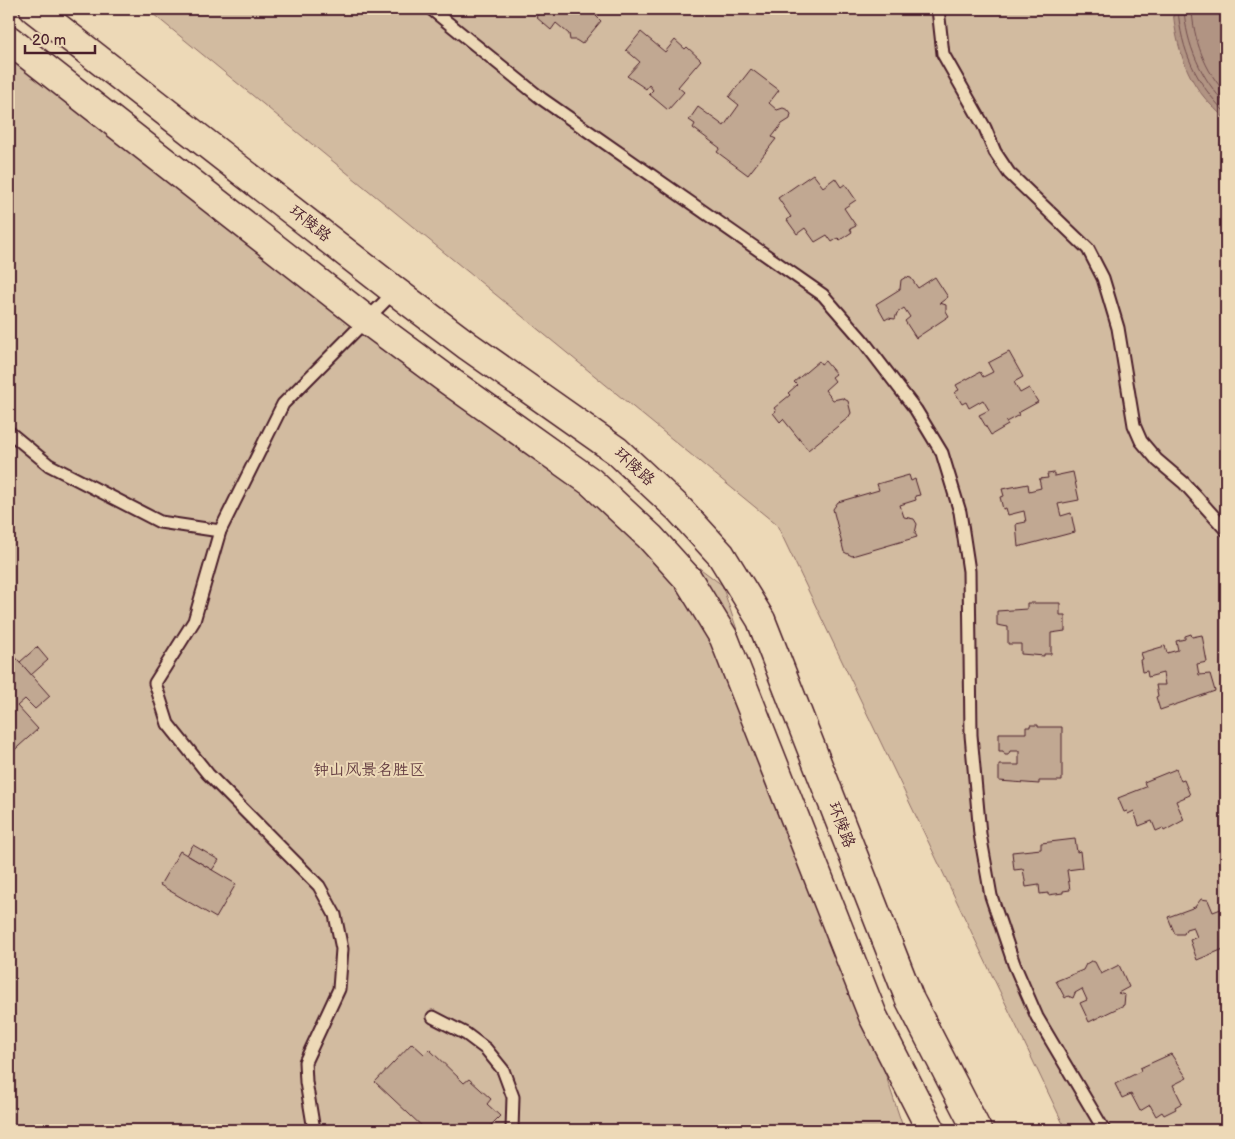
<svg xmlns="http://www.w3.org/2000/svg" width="1235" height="1139" font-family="'Balsamiq Sans','LXGW WenKai TC',sans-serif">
  <rect width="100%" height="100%" fill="#edd9b7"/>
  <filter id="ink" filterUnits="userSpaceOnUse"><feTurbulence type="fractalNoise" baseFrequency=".02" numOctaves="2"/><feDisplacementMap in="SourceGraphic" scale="10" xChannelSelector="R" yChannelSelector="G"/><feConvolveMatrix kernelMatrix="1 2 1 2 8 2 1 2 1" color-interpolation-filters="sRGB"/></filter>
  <g filter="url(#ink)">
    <!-- green -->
    <g fill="#d2bba0" stroke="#8e6d66">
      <polygon points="147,9 1226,9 1226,1130 1066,1130 777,525"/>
      <polygon points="9,30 251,230 722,585 904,1130 9,1130"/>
    </g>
    <!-- water -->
    <path fill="#b19483" stroke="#886560" d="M1173 9H1226V120C1219 112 1210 105 1204 97 1184 73 1175 39 1173 9Z"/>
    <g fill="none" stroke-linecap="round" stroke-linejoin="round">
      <!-- shore -->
      <g stroke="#734e4e" stroke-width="1">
        <path d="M1178 9C1181 51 1196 83 1226 113"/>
        <path d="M1184 9C1186 44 1201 79 1226 104"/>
        <path d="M1192 9C1193 38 1205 72 1226 93"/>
      </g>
    </g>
    <!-- building -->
    <g fill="#c1a892" stroke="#4a1f2b">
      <polygon points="543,9 602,9 602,10 596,16 601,21 582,44 576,40 570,40 569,34 556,23 551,30 536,17"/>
      <polygon points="641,32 665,52 675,40 685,49 687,47 701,60 678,87 684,92 668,110 649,94 653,90 649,85 646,89 627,76 640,62 626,50"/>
      <polygon points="751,69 779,90 769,103 777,110 783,108 788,110 791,114 790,119 782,124 772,137 776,139 748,175 717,152 720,148 693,128 695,124 689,120 698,107 724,126 739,105 729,97"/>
      <polygon points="813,174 823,187 835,178 841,187 845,184 856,200 844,208 856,226 850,229 852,232 840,240 838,238 832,242 827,235 815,242 805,228 797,234 787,220 791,217 778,198"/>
      <polygon points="906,277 911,278 918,288 935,277 948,297 940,303 946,305 946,311 949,316 916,338 905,321 910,317 904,308 897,313 895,319 888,318 885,320 876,304 900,289 901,280"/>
      <polygon points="1009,352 1023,377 1014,382 1020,393 1029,388 1038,402 1018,413 1019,415 1006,422 1008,425 991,435 979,415 989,410 983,400 969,408 966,402 962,404 955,392 959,390 956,385 980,372 983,377 993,372 988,363"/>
      <polygon points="819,361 821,364 825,361 836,374 832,377 835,381 825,390 833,400 842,398 848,401 851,413 848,418 808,450 783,419 780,422 773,413 776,411 774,408 790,395 788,393 797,385 794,382"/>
      <polygon points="1073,472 1079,500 1058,504 1061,516 1071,513 1075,532 1018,547 1016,524 1026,522 1024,511 1008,515 1006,508 1003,509 1000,497 1004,496 1002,489 1028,484 1029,491 1041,488 1039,479 1048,478 1047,474 1054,473 1054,476"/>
      <polygon points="909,475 911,481 915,479 920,495 915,496 916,500 900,505 904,517 914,519 917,524 915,533 917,537 852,556 844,552 833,509 838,502 879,490 877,484"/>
      <polygon points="1027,603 1060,603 1060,615 1065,615 1065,631 1051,633 1051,654 1044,654 1044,656 1021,654 1021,644 1008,644 1008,627 997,625 997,611 1027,609"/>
      <polygon points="1191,634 1192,637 1202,635 1207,662 1197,664 1199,675 1210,674 1215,691 1160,710 1156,697 1158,696 1156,685 1165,685 1163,673 1148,677 1147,671 1142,672 1140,660 1143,659 1141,653 1165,646 1167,653 1178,650 1176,641 1185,639 1185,636"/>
      <polygon points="37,647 48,660 31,675 20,662"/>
      <polygon points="11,652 50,696 35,709 25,699 17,706 38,729 9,755 9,654"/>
      <polygon points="1030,725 1038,725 1038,727 1062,727 1062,781 1039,781 1039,784 999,781 999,765 1019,765 1019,751 1010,751 1008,755 1005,755 1003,751 999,751 999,733 1026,733 1026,727 1030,727"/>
      <polygon points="1176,769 1181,781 1184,780 1190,795 1176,801 1184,820 1164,831 1163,828 1156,831 1152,821 1139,826 1134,811 1128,814 1127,811 1124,812 1118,798 1146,787 1144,782"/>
      <polygon points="1075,839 1077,852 1080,851 1082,868 1067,870 1070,890 1063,891 1063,893 1048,895 1048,893 1040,894 1039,885 1026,887 1023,869 1014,870 1012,852 1041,849 1041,843"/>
      <polygon points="193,845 219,860 212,870 187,855"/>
      <polygon points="180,851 236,884 216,918 160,885"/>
      <polygon points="1201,899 1208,900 1213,912 1226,907 1226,948 1197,960 1190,940 1197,937 1193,927 1186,929 1184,934 1175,934 1168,917 1195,907"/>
      <polygon points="1091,961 1095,962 1101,974 1119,965 1129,987 1118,993 1125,995 1124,1005 1089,1022 1080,1003 1087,1000 1082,989 1075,993 1073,998 1068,996 1065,998 1056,981 1083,970 1086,964"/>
      <polygon points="1226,1019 1226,1034 1220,1022"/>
      <polygon points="412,1043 424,1054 429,1049 464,1083 469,1079 491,1099 487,1104 500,1116 488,1128 491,1130 426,1130 375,1082"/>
      <polygon points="1171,1054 1187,1078 1173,1085 1182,1103 1175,1107 1176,1109 1164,1115 1162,1112 1156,1116 1150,1105 1140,1111 1131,1094 1122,1098 1115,1084 1141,1071 1140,1068"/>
    </g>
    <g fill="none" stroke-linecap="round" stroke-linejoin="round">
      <!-- lane casing -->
      <g stroke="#4a1f2b" stroke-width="15">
        <g id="lane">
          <polyline points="431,9 542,99 823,295 864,342 916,410 942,453 960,512 969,571 971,735 980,834 991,896 1014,964 1037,1017 1104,1130"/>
          <polyline points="938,9 943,54 985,128 995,152 1009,173 1088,249 1103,278 1118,328 1134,425 1141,441 1157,460 1184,483 1226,530"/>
          <polyline points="9,432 49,465 160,522 220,531"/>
          <polyline points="433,1017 466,1034 486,1049 503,1070 513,1097 512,1130"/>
          <polyline points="314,1130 306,1082 305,1062 339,989 342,949 335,915 319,886 208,774 168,724 155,683 194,621 220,531 283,404 395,291"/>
        </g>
      </g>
      <!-- primary casing -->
      <g stroke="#4a1f2b" stroke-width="31">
        <g id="primary">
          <polyline points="34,9 395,291 468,346 617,451 679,509 721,555 761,620 910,1000 977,1130"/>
          <polyline points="9,40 368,321 445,378 591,482 650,537 688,579 724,638 873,1016 931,1130"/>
        </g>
      </g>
      <!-- lane -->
      <use href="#lane" stroke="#edd9b7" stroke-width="11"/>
      <!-- primary -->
      <use href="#primary" stroke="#edd9b7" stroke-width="28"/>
    </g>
  </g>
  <g text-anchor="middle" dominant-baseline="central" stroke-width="4" stroke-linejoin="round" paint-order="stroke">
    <!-- street labels -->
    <g font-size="16" fill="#4a1f2b" stroke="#edd9b7">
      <text transform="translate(310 224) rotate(38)">环陵路</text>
      <text transform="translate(634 467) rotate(42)">环陵路</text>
      <text transform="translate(841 825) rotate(69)">环陵路</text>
    </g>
    <!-- park labels -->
    <g font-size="16" fill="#653e42" stroke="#edd9b7">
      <text x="369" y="770">钟山风景名胜区</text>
    </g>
  </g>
  <!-- margin -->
  <rect width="1235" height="1139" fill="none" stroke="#edd9b7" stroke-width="30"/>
  <rect x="15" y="15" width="1205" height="1109" fill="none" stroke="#4a1f2b" stroke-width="2" filter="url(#ink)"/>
  <!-- scale -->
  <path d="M25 45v8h70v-8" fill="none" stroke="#4a1f2b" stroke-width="2.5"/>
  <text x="32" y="45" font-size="15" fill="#4a1f2b" stroke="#edd9b7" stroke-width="4" paint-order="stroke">20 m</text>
</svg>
